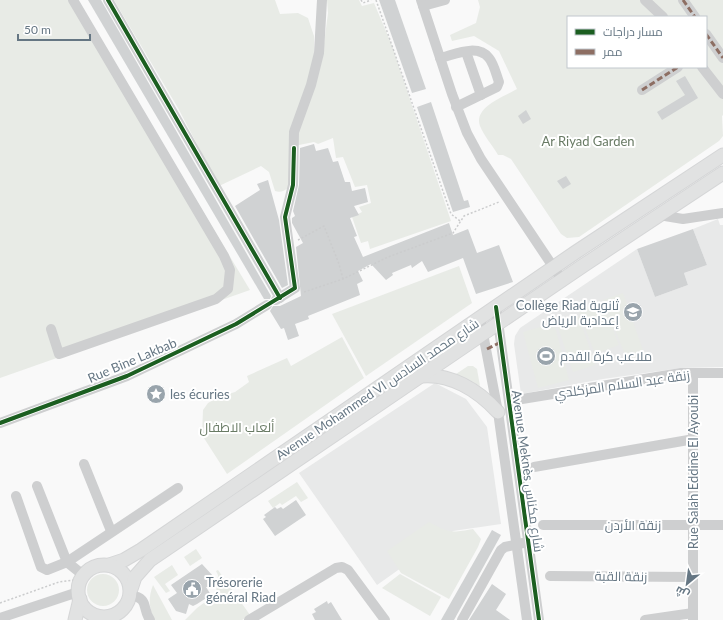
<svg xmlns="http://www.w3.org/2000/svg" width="723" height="620" font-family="Lato,Cairo,sans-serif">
  <rect width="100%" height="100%" fill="#f9f9f9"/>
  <!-- built -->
  <g fill="#e8e9e9">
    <polygon points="718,219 720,225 723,225 723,367 681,368 603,379 521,394 514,344 515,336 520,328 637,249 655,297 688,285 684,273 707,265 693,229"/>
    <polygon points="435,383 466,399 487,427 501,524 453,531 377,585 299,473"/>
  </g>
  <!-- green -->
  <g fill="#e8ebe6" fill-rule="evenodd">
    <polygon points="0,0 76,0 250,290 0,378"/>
    <path d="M114 0H275L280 14 298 13 308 18 314 36V56L322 59 328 13 327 0H359L362 6 374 3 391 43 451 221 370 249 368 241 361 243 352 217 362 212 359 207 371 203 367 185 355 187 343 157 336 158 333 138 318 144 314 142 289 147 291 163 288 188C284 191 280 193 275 191L269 172 261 166 219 186 178 108Z"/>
    <path d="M478 0H723V115L722 116 723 136 719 141 579 237 567 238 561 234 511 159 503 155H498C493 146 484 136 480 126 473 107 505 96 517 89L499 51 474 36 452 41 450 35 476 23 480 7ZM568 17H706V67H568Z"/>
    <polygon points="459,266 472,303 366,376 332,314"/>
    <polygon points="623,293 645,356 628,362 603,300"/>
    <polygon points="603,302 619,345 595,354 578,310"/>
    <polygon points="579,316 595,365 573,372 557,324"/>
    <polygon points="554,323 569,380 538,388 523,332"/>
    <polygon points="342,337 364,378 227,474 202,435 203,410 208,403 219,397 235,392 249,382 247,376 287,358 291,366"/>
    <polygon points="468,366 473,366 477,369 480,386 456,374"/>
    <polygon points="297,482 308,498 301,502 296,496 282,505 280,503 273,508 268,501"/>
    <path d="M429 522C449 533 451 533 473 529L481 539 478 547 449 599 401 573 387 551Z"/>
    <polygon points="196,549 202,558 190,566 184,557"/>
    <polygon points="172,565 178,575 165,584 170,591 166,593 154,577"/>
    <polygon points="218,570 250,615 242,620 185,620 197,608 216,594 218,575 216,571"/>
    <circle cx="103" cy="590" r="16"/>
    <polygon points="400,574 441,597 430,616 382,588"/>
    <path d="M153 585 172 620H154C149 607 148 598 153 585Z"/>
  </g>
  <!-- building -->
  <g fill="#d0d2d3">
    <polygon points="88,0 101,0 271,296 270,299 264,299"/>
    <polygon points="379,0 395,0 426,89 412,93"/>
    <polygon points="685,76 698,98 662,120 657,112 685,95 676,81"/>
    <polygon points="431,102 464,201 468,200 470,207 453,212 417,107"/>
    <polygon points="526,110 531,119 523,124 518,116"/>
    <polygon points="314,144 316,151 328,148 333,162 338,161 345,182 350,182 352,191 365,188 368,202 354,206 359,215 350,218 357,236 354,237 363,257 449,223 453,235 468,229 477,253 499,245 513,282 476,294 463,258 428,272 422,261 412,268 411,265 392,273 393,275 386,280 371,264 358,271 363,281 357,284 360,295 308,316 309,319 295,324 299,336 288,340 284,328 281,329 270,311 273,306 280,306 301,296 296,247 303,243 292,223 292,218 295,216 293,211 299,185 300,148"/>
    <polygon points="566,176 571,184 563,189 557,181"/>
    <polygon points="268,180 279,220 288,285 282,288 235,206 260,190 257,184"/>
    <polygon points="693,229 707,265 684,273 688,285 655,297 637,249"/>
    <polygon points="296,500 306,515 275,536 263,519 266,517 264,515 275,507 277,509 281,507 283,509"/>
    <polygon points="492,530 501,535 454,620 441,620"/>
    <polygon points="202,564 213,576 213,587 206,587 211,595 197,604 193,606 189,604 186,614 176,611 168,599 177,593 171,585"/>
    <polygon points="492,584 506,594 496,610 510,620 469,620"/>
    <polygon points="327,601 328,604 331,602 342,620 315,620 312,614 316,612 314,609"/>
  </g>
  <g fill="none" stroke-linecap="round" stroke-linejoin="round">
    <!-- major casing -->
    <g stroke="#d5d6d7" stroke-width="15">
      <g id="major">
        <path d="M421 376C450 373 478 390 498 412"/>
        <polyline points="109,565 124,560 141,550 576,252 723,155"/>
        <circle cx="104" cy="591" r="26"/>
        <polyline points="131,589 135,577 150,560 584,265 723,173"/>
        <polyline points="75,620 80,599"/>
      </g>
    </g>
    <!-- path -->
    <g stroke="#cbcccd" stroke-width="1.5" stroke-dasharray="2 2" stroke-linecap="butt">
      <polyline points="361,0 363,3 371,0"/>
      <polyline points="376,0 451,214 460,221"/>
      <polyline points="298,240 324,226 339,264 343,279"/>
      <polyline points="304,292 343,279 388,257 453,233 464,216 499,202"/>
      <polyline points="0,603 59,582 75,580"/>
    </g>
    <!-- minor -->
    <g stroke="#cecfd0" stroke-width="10">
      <polyline points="108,0 280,298"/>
      <polyline points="421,0 452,94 467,133 481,159 562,280"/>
      <polyline points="645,0 663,17"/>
      <polyline points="683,0 695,17"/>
      <polyline points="423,6 445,0"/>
      <polyline points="706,34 723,58"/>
      <polyline points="466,52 481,95"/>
      <path d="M440 58C454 55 477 43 489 58 494 64 496 74 499 82L497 87 456 107"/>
      <polyline points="702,67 723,94"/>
      <polyline points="642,90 678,67"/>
      <polyline points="659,215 683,219 723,213"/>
      <polyline points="276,300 295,288 285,217 293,185 294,132 311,85 319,53 322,0"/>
      <polyline points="496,307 539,620"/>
      <polyline points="480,318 498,412 527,620"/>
      <polyline points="51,329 59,354 216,299 228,289 230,270 224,256 73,0"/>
      <polyline points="522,399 681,373 723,373"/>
      <polyline points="0,423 127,376 236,324 267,305"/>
      <polyline points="84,464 111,531"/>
      <polyline points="534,467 694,439"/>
      <polyline points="37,486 67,562 83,575"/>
      <polyline points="16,496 41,567 47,570 67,562 178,488"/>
      <polyline points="543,525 723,525"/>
      <polyline points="550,576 693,577"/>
      <path d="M130 595C150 599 141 606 150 620"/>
      <polyline points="0,618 78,592"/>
      <polyline points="249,620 336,568 342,567 348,570 385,620"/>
      <polyline points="462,620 501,550 505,547 523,543"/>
      <polyline points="645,620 693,613"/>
      <polyline points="693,620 693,373"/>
    </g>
    <!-- major -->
    <use href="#major" stroke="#e1e2e2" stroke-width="13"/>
    <!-- quiet -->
    <g stroke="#8d6e63" stroke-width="3" stroke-dasharray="6 3" stroke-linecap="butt">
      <polyline points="683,0 695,17"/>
      <polyline points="706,34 723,58"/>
      <polyline points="642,90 678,67"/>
      <polyline points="487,349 501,342"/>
    </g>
    <!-- cycleway casing -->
    <g stroke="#fff" stroke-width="6">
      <g id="cycleway">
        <polyline points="108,0 280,298"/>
        <polyline points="496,307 539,620"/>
        <polyline points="0,423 127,376 236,324 295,288 285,217 293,185 294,148"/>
      </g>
    </g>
    <!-- cycleway -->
    <use href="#cycleway" stroke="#1b5e20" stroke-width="4"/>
  </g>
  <!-- icons -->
  <defs>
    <g id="university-disc" transform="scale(1)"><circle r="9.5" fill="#99a4ac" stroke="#fff"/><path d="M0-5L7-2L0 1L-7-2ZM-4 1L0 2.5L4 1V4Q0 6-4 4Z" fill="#fff"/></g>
    <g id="stadium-disc" transform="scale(1)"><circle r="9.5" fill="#99a4ac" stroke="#fff"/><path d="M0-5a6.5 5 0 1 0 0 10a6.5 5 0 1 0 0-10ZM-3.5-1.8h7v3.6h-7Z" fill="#fff"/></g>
    <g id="sight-disc" transform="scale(1)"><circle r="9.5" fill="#99a4ac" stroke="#fff"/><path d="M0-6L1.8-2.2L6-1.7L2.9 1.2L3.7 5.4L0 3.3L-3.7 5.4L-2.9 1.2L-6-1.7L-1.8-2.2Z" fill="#fff"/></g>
    <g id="civic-disc" transform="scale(1)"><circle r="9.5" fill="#99a4ac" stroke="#fff"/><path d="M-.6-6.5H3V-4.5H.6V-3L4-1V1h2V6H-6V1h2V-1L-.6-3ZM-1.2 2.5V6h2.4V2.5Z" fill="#fff"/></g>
  </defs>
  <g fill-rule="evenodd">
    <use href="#university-disc" x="633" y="312"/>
    <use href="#stadium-disc" x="546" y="356"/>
    <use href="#sight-disc" x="156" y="394"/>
    <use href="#civic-disc" x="192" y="589"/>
  </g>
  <g text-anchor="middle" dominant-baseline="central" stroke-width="4" stroke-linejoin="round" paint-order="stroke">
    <!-- park labels -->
    <g font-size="13" fill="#687a64" stroke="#fff">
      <text x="588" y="141">Ar Riyad Garden</text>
      <text x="237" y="427">ألعاب الاطفال</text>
    </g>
    <!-- poi labels -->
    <g font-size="13" fill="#657683" stroke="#fff" text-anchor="start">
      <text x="619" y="305" text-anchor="end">Collège Riad ثانوية<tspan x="619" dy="15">إعدادية الرياض</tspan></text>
      <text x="560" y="356">ملاعب كرة القدم</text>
      <text x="170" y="394">les écuries</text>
      <text x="206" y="582">Trésorerie<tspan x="206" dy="15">général Riad</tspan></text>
    </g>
    <!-- street labels -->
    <g font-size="13" fill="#657683" stroke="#fff">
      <text transform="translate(132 360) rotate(-23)">Rue Bine Lakbab</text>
      <text transform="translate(622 384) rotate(-8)">زنقة عبد السلام المزكلدي</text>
      <text transform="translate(377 389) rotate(-34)">Avenue Mohammed VI شارع محمد السادس</text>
      <text transform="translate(528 471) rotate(82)">Avenue Meknès شارع مكناس</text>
      <text transform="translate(693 472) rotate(-90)">Rue Salah Eddine El Ayoubi</text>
      <text x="633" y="525">زنقة الأردن</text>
      <text transform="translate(621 576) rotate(1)">زنقة القبة</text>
    </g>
  </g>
  <!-- legend -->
  <rect x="567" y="16" width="140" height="52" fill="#ffffff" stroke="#c1c8cd"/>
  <rect x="575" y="29" width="20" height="6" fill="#1b5e20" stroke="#c1c8cd"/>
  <text x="603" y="36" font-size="12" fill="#657683">مسار دراجات</text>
  <rect x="575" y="49" width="20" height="6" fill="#8d6e63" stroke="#c1c8cd"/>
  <text x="603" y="56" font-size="12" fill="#657683">ممر</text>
  <!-- north arrow -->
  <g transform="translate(687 584) rotate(209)" stroke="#ffffff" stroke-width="3" paint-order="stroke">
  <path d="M0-3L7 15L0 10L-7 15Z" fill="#657683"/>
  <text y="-6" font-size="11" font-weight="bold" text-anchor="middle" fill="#657683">ش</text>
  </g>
  <!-- scale -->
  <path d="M18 34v6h72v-6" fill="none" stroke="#657683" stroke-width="2"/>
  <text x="24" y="34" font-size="12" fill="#657683" stroke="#ffffff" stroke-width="3" paint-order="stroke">50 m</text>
</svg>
